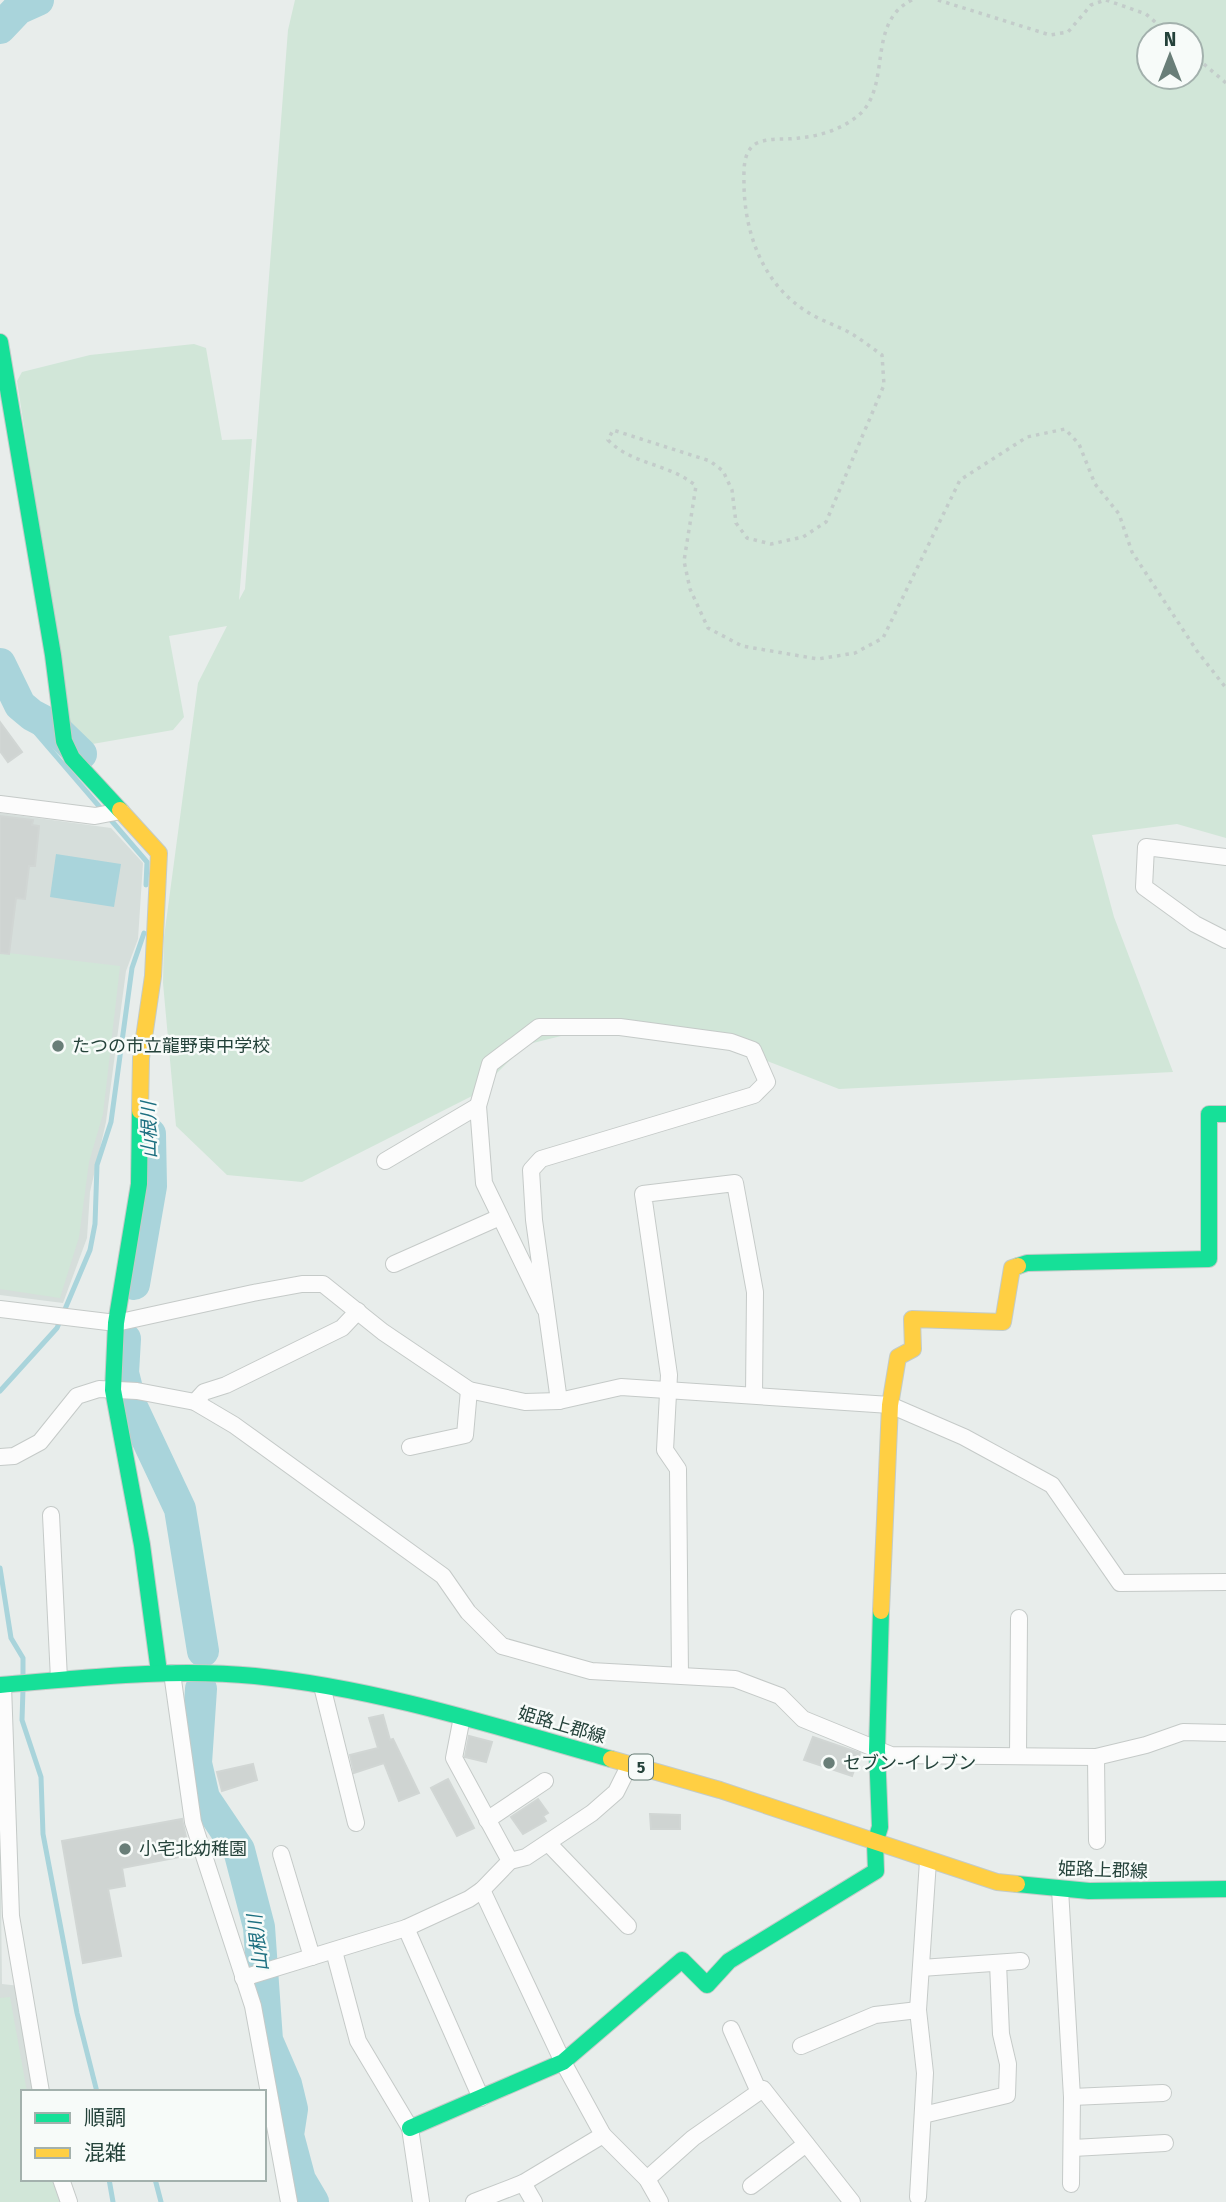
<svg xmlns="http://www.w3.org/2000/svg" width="1226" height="2202" font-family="'Fira Sans','Noto Sans JP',sans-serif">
  <rect width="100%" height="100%" fill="#e8edeb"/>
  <!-- built -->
  <g fill="#d6dedb">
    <polygon points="0,813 111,828 143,863 138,939 126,971 106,1122 90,1192 87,1238 63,1303 0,1295"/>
    <polygon points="0,1815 2,1984 20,1986 33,2092 23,2092 23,2179 57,2179 64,2202 0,2202"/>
  </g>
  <!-- green -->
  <g fill="#d1e6d8" fill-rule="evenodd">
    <path d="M295 0H1226V838L1177 824 1092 835 1114 917 1173 1072 839 1089 708 1038 617 1022 525 1045 476 1094 302 1182 227 1175 176 1126 163 983 164 937 198 683 227 626 169 636 184 717 173 730 81 746 80 734 70 727 17 381 22 372 90 355 194 344 206 348 222 440 252 439 239 600 245 589 288 30ZM1149 35H1191V77H1149Z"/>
    <polygon points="0,952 120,966 103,1114 89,1162 79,1237 60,1298 0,1289"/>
    <polygon points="10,1997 27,2092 23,2092 23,2179 52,2179 59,2202 0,2202 0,1998"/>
  </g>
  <!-- water -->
  <polygon fill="#a9d4db" points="56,854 121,864 114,907 50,897"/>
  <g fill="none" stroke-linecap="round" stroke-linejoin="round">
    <!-- stream -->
    <g stroke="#a9d4db" stroke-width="5">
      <polyline points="0,691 147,862 146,885"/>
      <polyline points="0,1391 57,1328 90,1250 95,1224 97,1165 111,1122 132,968 144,933"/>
      <polyline points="0,1568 11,1638 23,1658 23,1676"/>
      <polyline points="23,1689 22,1720 41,1777 43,1834 77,2013 97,2092"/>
      <polyline points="109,2179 113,2202"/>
      <polyline points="155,2179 161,2202"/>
    </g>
    <!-- river -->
    <g stroke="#a9d4db" stroke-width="32">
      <polyline points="0,28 18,9 38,0"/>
      <polyline points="0,664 20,705 32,715 51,725 81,754"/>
      <polyline points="134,1284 151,1186 150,1134"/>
      <polyline points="125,1339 123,1373 131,1405 180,1509 203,1651"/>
      <polyline points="201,1689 196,1763 204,1798 239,1850 259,1927 267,2040 286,2084 292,2109 288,2135 300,2180 313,2202"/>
    </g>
  </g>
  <!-- building -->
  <g fill="#cfd4d2" stroke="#d1d6d4" stroke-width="2">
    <polygon points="0,722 22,752 8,762 0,751"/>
    <polygon points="0,816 33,820 32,825 39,826 35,866 29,866 25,899 16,898 9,954 0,953"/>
    <polygon points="383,1715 390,1740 393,1739 419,1793 399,1801 384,1763 354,1773 350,1755 378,1748 369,1718"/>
    <polygon points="469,1736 492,1742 486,1762 465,1757"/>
    <polygon points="813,1737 860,1753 852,1776 804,1760"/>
    <polygon points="253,1764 257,1780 222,1791 217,1772"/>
    <polygon points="448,1779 474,1828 457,1836 431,1788"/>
    <polygon points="538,1799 548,1813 543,1816 546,1821 523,1834 511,1817"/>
    <polygon points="650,1814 680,1815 680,1829 651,1829"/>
    <polygon points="182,1819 190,1855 122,1868 125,1886 108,1889 121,1956 83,1963 62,1841"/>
  </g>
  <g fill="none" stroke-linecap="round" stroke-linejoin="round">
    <!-- street casing -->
    <g stroke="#c5cac8" stroke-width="18">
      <g id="street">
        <polyline points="0,804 95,816 121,811"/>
        <polyline points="1226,857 1146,847 1144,887 1195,924 1226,940"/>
        <polyline points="385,1161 478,1106"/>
        <polyline points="394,1264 500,1217"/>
        <polyline points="0,1309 116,1323 253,1293 302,1284 323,1284 383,1332 469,1390 525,1402 559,1401 621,1387 890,1405 964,1437 1052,1485 1120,1583 1226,1582"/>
        <polyline points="545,1309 484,1183 478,1106 490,1064 539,1027 620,1027 731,1042 753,1050 767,1082 754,1095 541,1159 531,1170 534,1220 559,1401"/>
        <polyline points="195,1402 204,1392 226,1385 342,1328 358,1311"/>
        <polyline points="410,1447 465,1435 469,1390"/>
        <polyline points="0,1457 14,1456 40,1442 77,1396 99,1389 137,1391 195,1402 234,1425 443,1576 468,1612 502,1646 591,1671 735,1679 780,1696 803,1719 891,1755 1096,1757 1146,1745 1183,1732 1226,1733"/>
        <polyline points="51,1515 59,1679"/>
        <polyline points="172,1673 193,1822 253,2006 289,2202"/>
        <polyline points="680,1675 678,1469 665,1450 669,1375 643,1194 735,1183 755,1292 754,1395"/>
        <polyline points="3,1685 11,1916 41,2092"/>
        <polyline points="322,1686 356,1823"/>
        <polyline points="462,1717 454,1758 510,1861"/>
        <polyline points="1018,1756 1019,1618"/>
        <polyline points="1096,1757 1097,1841"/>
        <polyline points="487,1820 545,1781"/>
        <polyline points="548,1843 628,1926"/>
        <polyline points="281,1854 312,1957"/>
        <polyline points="1060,1889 1072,2097 1071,2184"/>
        <polyline points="406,1928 481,2098"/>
        <polyline points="334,1951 358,2041 410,2128 421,2202"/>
        <polyline points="921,1968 1021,1961"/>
        <polyline points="243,1978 406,1928 469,1899 482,1890 510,1861 526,1857 592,1813 616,1792 630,1764"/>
        <polyline points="731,2029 759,2092"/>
        <polyline points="801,2046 875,2015 918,2010"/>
        <polyline points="1072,2097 1163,2093"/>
        <polyline points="923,2115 1007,2095 1008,2064 1001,2034 998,1963"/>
        <polyline points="603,2135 647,2179 660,2202"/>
        <polyline points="1073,2148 1165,2143"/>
        <polyline points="61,2179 69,2202"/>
        <polyline points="647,2179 693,2138 763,2089 852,2202"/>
        <polyline points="523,2183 534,2202"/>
        <polyline points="751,2186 806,2144"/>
        <polyline points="918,2197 925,2073 918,2010 928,1861"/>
        <polyline points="474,2202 523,2183 603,2135 563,2062 482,1890"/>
      </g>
    </g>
    <!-- fast casing -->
    <g stroke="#c3cbc8" stroke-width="18">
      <g id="fast">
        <polyline points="0,342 53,655 64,741 72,758 120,810"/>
        <polyline points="140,1111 139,1184 116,1323 113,1390 142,1545 159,1672"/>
        <polyline points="1018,1266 1027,1263 1209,1259 1209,1114 1226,1114"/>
        <path d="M0 1685C85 1678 170 1668 255 1676 376 1688 494 1726 611 1759"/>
        <polyline points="1017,1884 1089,1891 1226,1889"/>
        <polyline points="410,2128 563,2062 682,1960 707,1985 729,1961 876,1871 875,1843 880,1827 877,1750 881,1611"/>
      </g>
    </g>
    <!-- slow casing -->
    <g stroke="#c3cbc8" stroke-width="18">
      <g id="slow">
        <polyline points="120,810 159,853 153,976 141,1058 140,1111"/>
        <polyline points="881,1611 890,1405 898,1357 913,1349 912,1319 1003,1322 1012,1268 1018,1266"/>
        <polyline points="611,1759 720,1790 997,1882 1017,1884"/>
      </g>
    </g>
    <!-- path -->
    <g stroke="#c3ccca" stroke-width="3.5" stroke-dasharray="3.5 5" stroke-linecap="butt">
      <path d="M912 0C867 22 891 81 862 112 846 128 821 136 799 138 785 140 771 137 757 143 742 151 744 171 744 186 745 235 764 286 809 313 822 321 838 326 852 334 862 340 872 348 882 355L884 385 826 522 803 537 771 544 747 538 736 523 732 490 723 471 710 461 613 430 608 440C632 465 669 463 696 486L684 561 690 589 708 628 742 646 818 659 855 653 883 638 960 480 1027 437 1065 429 1079 444 1095 484 1119 514 1132 552 1197 651 1226 688"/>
      <polyline points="938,0 1050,35 1068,32 1091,5 1105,0"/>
      <polyline points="1106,0 1146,14 1170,35"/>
      <polyline points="1191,53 1226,83"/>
    </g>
    <!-- street -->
    <use href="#street" stroke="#fcfcfc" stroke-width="16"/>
    <!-- fast -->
    <use href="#fast" stroke="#16e098" stroke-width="16"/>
    <!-- slow -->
    <use href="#slow" stroke="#ffcf43" stroke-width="16"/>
  </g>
  <!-- markers -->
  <g fill="#697e78" stroke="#f7fbf9" stroke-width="2.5">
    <circle cx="58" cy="1046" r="7"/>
    <circle cx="829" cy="1763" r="7"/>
    <circle cx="125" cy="1849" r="7"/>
  </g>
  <g text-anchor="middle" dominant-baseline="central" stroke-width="5" stroke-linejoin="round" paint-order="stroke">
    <!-- shield labels -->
    <rect fill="#f7fbf9" stroke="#637a73" stroke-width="2" x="629" y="1754.5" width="24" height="25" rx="5"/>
    <g font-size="16" font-weight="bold" fill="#24423a">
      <text x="641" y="1767">5</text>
    </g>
    <!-- poi labels -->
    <g font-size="18" fill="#24423a" stroke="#f7fbf9" text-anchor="start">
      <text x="72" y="1046">たつの市立龍野東中学校</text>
      <text x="843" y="1763">セブン-イレブン</text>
      <text x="139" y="1849">小宅北幼稚園</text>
    </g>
    <!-- street labels -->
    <g font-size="18" fill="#24423a" stroke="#f7fbf9">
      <text transform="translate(562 1725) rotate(16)">姫路上郡線</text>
      <text transform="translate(1103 1870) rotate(2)">姫路上郡線</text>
    </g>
    <!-- water labels -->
    <g font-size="19" font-style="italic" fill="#1c6f80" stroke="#f7fbf9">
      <text transform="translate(149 1130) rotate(-91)">山根川</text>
      <text transform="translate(258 1943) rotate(-97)">山根川</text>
    </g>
  </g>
  <!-- legend -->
  <rect x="21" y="2090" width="245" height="91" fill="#f7fbf9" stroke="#a3b1ad" stroke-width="2"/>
  <rect x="35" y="2113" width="35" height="10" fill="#16e098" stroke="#a3b1ad" stroke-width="2"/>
  <text x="84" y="2125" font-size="21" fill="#24423a">順調</text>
  <rect x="35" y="2148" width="35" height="10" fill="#ffcf43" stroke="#a3b1ad" stroke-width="2"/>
  <text x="84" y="2160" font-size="21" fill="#24423a">混雑</text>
  <!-- north arrow -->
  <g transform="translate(1170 56)"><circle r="33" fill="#f7fbf9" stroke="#a3b1ad" stroke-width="2"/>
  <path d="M0-5L12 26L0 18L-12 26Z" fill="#697e78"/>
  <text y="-10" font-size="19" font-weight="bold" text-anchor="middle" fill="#24423a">N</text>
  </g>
</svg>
